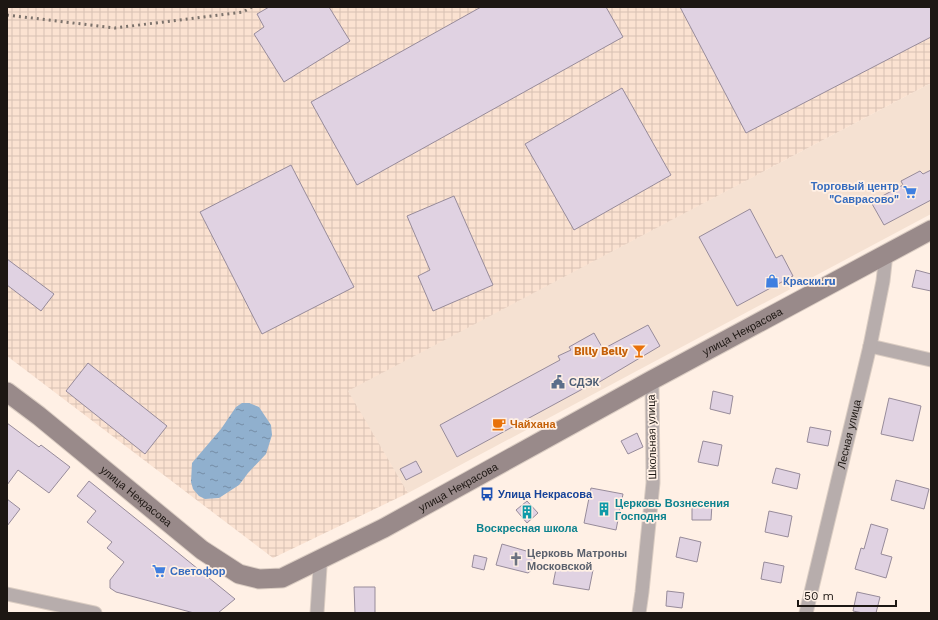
<svg xmlns="http://www.w3.org/2000/svg" width="938" height="620" font-family="'Work Sans',sans-serif">
  <defs>
    <pattern id="industrial-grid" width="8" height="8" patternUnits="userSpaceOnUse"><rect width="8" height="8" fill="#fbe2d1"/><path d="M0 4h8M4 0v8" fill="none" stroke="#d7c1b3"/></pattern>
    <pattern id="water-ripples" width="26" height="14" patternUnits="userSpaceOnUse"><rect width="26" height="14" fill="#90b0ce"/><path d="M2 4q2-2 4 0t4 0M15 11q2-2 4 0t4 0" fill="none" stroke="#758ea6"/></pattern>
  </defs>
  <rect width="100%" height="100%" fill="#fff0e5"/>
  <!-- commercial -->
  <polygon fill="#f5e1d2" points="931,83 931,214 408,493 347,391"/>
  <!-- industrial -->
  <polygon fill="url(#industrial-grid)" points="7,7 931,7 931,83 348,391 408,493 273,558 7,356"/>
  <!-- water -->
  <polygon fill="url(#water-ripples)" points="242,403 249,403 259,407 271,425 272,435 266,454 248,473 239,485 219,498 205,499 199,496 193,489 191,482 192,463 221,429 236,407"/>
  <!-- building -->
  <g fill="#e0d2e2" stroke="#978b9a">
    <polygon points="269,7 329,7 350,41 284,82 254,34 264,27 257,14"/>
    <polygon points="481,7 606,7 623,37 357,185 311,102"/>
    <polygon points="680,7 931,7 931,37 746,133"/>
    <polygon points="622,88 671,175 574,230 525,144"/>
    <polygon points="291,165 354,287 262,334 200,212"/>
    <polygon points="931,170 931,200 884,225 871,202 903,185 901,181 920,171 923,174"/>
    <polygon points="454,196 493,285 433,311 418,276 430,270 407,216"/>
    <polygon points="750,209 776,258 782,255 793,276 737,306 699,237"/>
    <polygon points="7,259 54,294 41,311 7,285"/>
    <polygon points="916,270 931,274 931,291 912,287"/>
    <polygon points="648,325 660,346 591,387 590,385 457,457 440,425 560,360 558,356 571,350 569,347 594,333 603,349"/>
    <polygon points="88,363 167,426 145,454 66,391"/>
    <polygon points="713,391 733,396 730,414 710,409"/>
    <polygon points="889,398 921,406 913,441 881,434"/>
    <polygon points="7,423 39,447 41,445 70,467 49,493 18,470 7,485"/>
    <polygon points="810,427 831,431 828,446 807,442"/>
    <polygon points="637,433 643,447 628,454 621,441"/>
    <polygon points="703,441 722,445 718,466 698,462"/>
    <polygon points="416,461 422,472 406,480 400,469"/>
    <polygon points="776,468 800,474 797,489 772,483"/>
    <polygon points="896,480 929,489 924,509 891,500"/>
    <polygon points="89,481 150,530 235,599 218,613 194,613 116,592 110,588 110,580 124,562 107,548 112,542 87,522 96,511 77,496"/>
    <polygon points="591,488 623,494 616,530 584,523"/>
    <polygon points="7,499 20,509 7,526"/>
    <polygon points="527,501 538,513 527,523 516,510"/>
    <polygon points="692,503 712,504 711,520 692,520"/>
    <polygon points="769,511 792,516 788,537 765,532"/>
    <polygon points="871,524 888,529 881,554 892,557 886,578 855,569 861,548 864,549"/>
    <polygon points="680,537 701,542 697,562 676,557"/>
    <polygon points="502,544 533,553 535,560 533,569 528,573 496,565"/>
    <polygon points="474,555 487,558 484,570 472,567"/>
    <polygon points="764,562 784,566 781,583 761,579"/>
    <polygon points="557,564 593,570 589,590 553,584"/>
    <polygon points="354,587 375,587 375,613 355,613"/>
    <polygon points="667,591 684,593 682,608 666,606"/>
    <polygon points="857,592 880,597 876,613 863,613 853,611"/>
  </g>
  <g fill="none" stroke-linecap="round" stroke-linejoin="round">
    <!-- street casing -->
    <g stroke="#dbcdc3" stroke-width="15">
      <g id="street">
        <polyline points="870,346 931,360"/>
        <polyline points="7,594 95,613"/>
        <polyline points="317,613 320,567 319,559"/>
        <polyline points="639,613 642,592 653,483 652,380"/>
        <path id="s1" d="M806 613 870 346 883 281 886 254"/>
      </g>
    </g>
    <!-- secondary casing -->
    <g stroke="#dbcdc3" stroke-width="21">
      <g id="secondary">
        <path id="s2" d="M7 392 39 416 202 550 239 574 259 579 282 578 384 528 652 380 931 230"/>
      </g>
    </g>
    <!-- street -->
    <use href="#street" stroke="#b7adac" stroke-width="13"/>
    <!-- secondary -->
    <use href="#secondary" stroke="#998a8a" stroke-width="19"/>
    <!-- rail -->
    <polyline stroke="#7d736c" stroke-width="3" stroke-dasharray="2 4" stroke-linecap="butt" points="7,15 115,28 243,12 252,7"/>
  </g>
  <!-- icons -->
  <defs>
    <g id="supermarket-bare" transform="scale(1.08)"><path d="M-6-5.5h2.5l.6 2H6L4.5 2H-2.5L-4.4-4H-6ZM-1.5 3.2a1.3 1.3 0 1 0 .1 0ZM3 3.2a1.3 1.3 0 1 0 .1 0Z" fill="#3f7fe0" stroke="#fff0e5" stroke-width="2.5" paint-order="stroke"/></g>
    <g id="shop-bare" transform="scale(1.08)"><path d="M-5-2.5h2.3a2.7 3.5 0 0 1 5.4 0H5L5.5 6h-11ZM-1.5-2.5h3a1.5 2.3 0 0 0-3 0Z" fill="#3f7fe0" stroke="#fff0e5" stroke-width="2.5" paint-order="stroke"/></g>
    <g id="bar-bare" transform="scale(1.08)"><path d="M-6-5H6L.8 .8V4.5H3.5V6h-7V4.5H-.8V.8Z" fill="#e8710a" stroke="#fff0e5" stroke-width="2.5" paint-order="stroke"/></g>
    <g id="civic-bare" transform="scale(1.08)"><path d="M-.6-6.5H3V-4.5H.6V-3L4-1V1h2V6H-6V1h2V-1L-.6-3ZM-1.2 2.5V6h2.4V2.5Z" fill="#5c6f8a" stroke="#fff0e5" stroke-width="2.5" paint-order="stroke"/></g>
    <g id="cafe-bare" transform="scale(1.08)"><path d="M-5.5-4.5H6V0H3Q3 3.5 0 3.5H-2.5Q-5.5 3.5-5.5 0ZM3-3.2v2h1.7v-2ZM-6 4.5H4V6H-6Z" fill="#e8710a" stroke="#fff0e5" stroke-width="2.5" paint-order="stroke"/></g>
    <g id="bus-bare" transform="scale(1.08)"><path d="M-5-6H5V4H4V6H2V4H-2V6H-4V4H-5ZM-3.5-4V0h7V-4ZM-3.5 1.2v1.5H-2V1.2ZM2 1.2v1.5H3.5V1.2Z" fill="#1a4fb4" stroke="#fff0e5" stroke-width="2.5" paint-order="stroke"/></g>
    <g id="building-bare" transform="scale(1.08)"><path d="M-4-6H4V6H1V3H-1V6H-4ZM-2.5-4.3h1.7v1.8h-1.7ZM.8-4.3h1.7v1.8H.8ZM-2.5-1h1.7V.8h-1.7ZM.8-1h1.7V.8H.8Z" fill="#0f9aa8" stroke="#fff0e5" stroke-width="2.5" paint-order="stroke"/></g>
    <g id="church-bare" transform="scale(1.08)"><path d="M-1.2-6h2.4v3.5h3.3v2.4h-3.3V6h-2.4V-.1h-3.3v-2.4h3.3Z" fill="#6b7280" stroke="#fff0e5" stroke-width="2.5" paint-order="stroke"/></g>
  </defs>
  <g fill-rule="evenodd">
    <use href="#supermarket-bare" x="910" y="192"/>
    <use href="#shop-bare" x="772" y="281"/>
    <use href="#bar-bare" x="639" y="351"/>
    <use href="#civic-bare" x="558" y="382"/>
    <use href="#cafe-bare" x="499" y="424"/>
    <use href="#bus-bare" x="487" y="494"/>
    <use href="#building-bare" x="604" y="509"/>
    <use href="#building-bare" x="527" y="512"/>
    <use href="#church-bare" x="516" y="559"/>
    <use href="#supermarket-bare" x="159" y="571"/>
  </g>
  <g text-anchor="middle" dominant-baseline="central" stroke-width="3.5" stroke-linejoin="round" paint-order="stroke">
    <!-- shop labels -->
    <g font-size="11" font-weight="bold" fill="#366cbe" stroke="#fff0e5" text-anchor="start">
      <text x="899" y="186" text-anchor="end">Торговый центр<tspan x="899" dy="13">"Саврасово"</tspan></text>
      <text x="783" y="281">Краски.ru</text>
      <text x="170" y="571">Светофор</text>
    </g>
    <!-- street labels -->
    <g font-size="11" fill="#1d1713" stroke="#fff0e5">
      <text stroke="none"><textPath href="#s2" startOffset="861">улица Некрасова</textPath></text>
      <text stroke="none"><textPath href="#s1" startOffset="184">Лесная улица</textPath></text>
      <text transform="translate(652 437) rotate(-91)">Школьная улица</text>
      <text stroke="none"><textPath href="#s2" startOffset="537">улица Некрасова</textPath></text>
      <text stroke="none"><textPath href="#s2" startOffset="166">улица Некрасова</textPath></text>
    </g>
    <!-- food labels -->
    <g font-size="11" font-weight="bold" fill="#c56008" stroke="#fff0e5" text-anchor="end">
      <text x="628" y="351">Billy Belly</text>
      <text x="510" y="424" text-anchor="start">Чайхана</text>
    </g>
    <!-- service labels -->
    <g font-size="11" font-weight="bold" fill="#4e5e75" stroke="#fff0e5" text-anchor="start">
      <text x="569" y="382">СДЭК</text>
    </g>
    <!-- transit labels -->
    <g font-size="11" font-weight="bold" fill="#164399" stroke="#fff0e5" text-anchor="start">
      <text x="498" y="494">Улица Некрасова</text>
    </g>
    <!-- culture labels -->
    <g font-size="11" font-weight="bold" fill="#0d838f" stroke="#fff0e5" text-anchor="start">
      <text x="615" y="503">Церковь Вознесения<tspan x="615" dy="13">Господня</tspan></text>
      <text x="527" y="528" text-anchor="middle">Воскресная школа</text>
    </g>
    <!-- worship labels -->
    <g font-size="11" font-weight="bold" fill="#5b616d" stroke="#fff0e5" text-anchor="start">
      <text x="527" y="553">Церковь Матроны<tspan x="527" dy="13">Московской</tspan></text>
    </g>
  </g>
  <!-- border -->
  <rect width="938" height="620" fill="none" stroke="#1d1713" stroke-width="16"/>
  <!-- scale -->
  <path d="M798 600v6h98v-6" fill="none" stroke="#1d1713" stroke-width="2"/>
  <text x="804" y="600" font-size="12" fill="#1d1713" stroke="#fff0e5" stroke-width="3" paint-order="stroke">50 m</text>
</svg>
